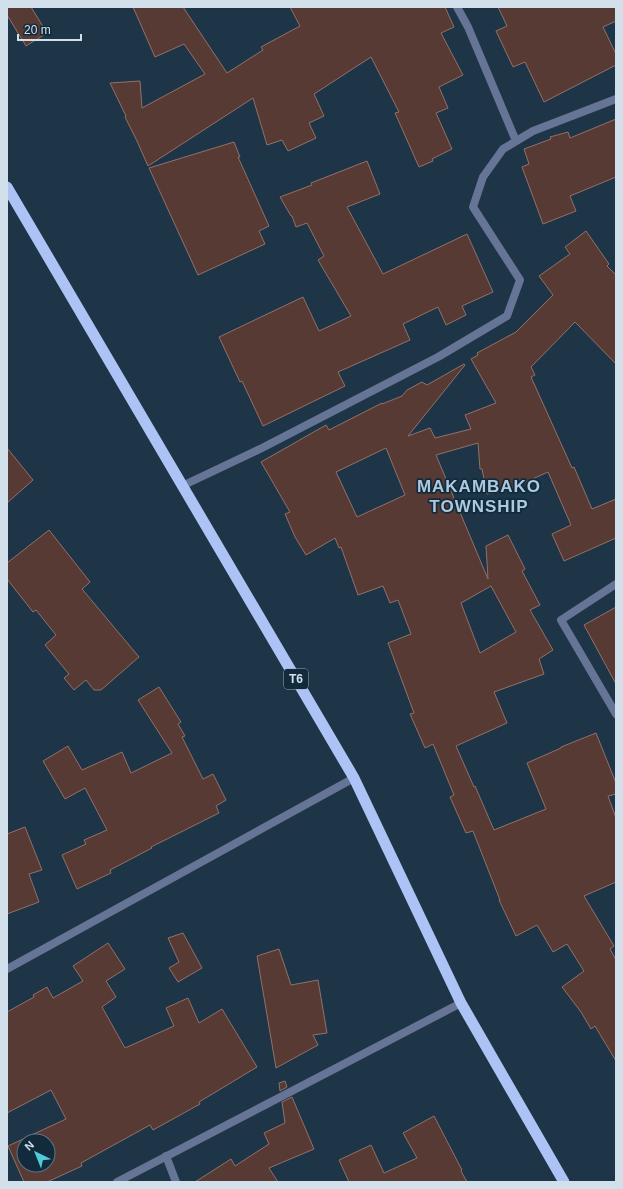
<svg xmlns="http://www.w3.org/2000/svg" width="623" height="1189" font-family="Helvetica,sans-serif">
  <rect width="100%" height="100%" fill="#1d3546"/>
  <!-- building -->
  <g fill="#583a35" stroke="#92706a" fill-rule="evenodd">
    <polygon points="7,7 31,7 47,33 26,46 7,15"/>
    <polygon points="133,7 183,7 227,73 263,50 261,47 300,26 290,7 445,7 454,27 441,33 463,75 439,87 448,108 436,113 452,149 432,159 433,161 419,167 395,113 399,112 371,57 314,94 324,116 309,123 316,138 288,151 282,140 267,145 253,98 148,166 137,141 125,117 126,116 110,83 140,81 142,108 205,74 184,44 155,57"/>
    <polygon points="498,7 616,7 616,21 603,27 616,54 616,65 544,102 525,62 513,67 496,31 507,26"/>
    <polygon points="616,119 616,177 570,196 576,211 543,224 522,167 529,164 524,149 551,139 550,137 568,132 570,138"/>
    <polygon points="234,142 240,157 238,157 269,226 259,231 265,244 198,275 149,168"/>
    <polygon points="367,161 380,194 347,207 383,274 467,234 493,292 462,306 466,315 446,325 438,307 403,324 410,340 338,372 345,386 263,426 242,381 240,382 219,337 303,297 319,331 351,316 318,260 324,256 307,223 296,227 292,216 291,216 280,197 312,185 311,183"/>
    <path d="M586 231 609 264 607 266 616 275V364L575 322 531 367 535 375 531 377 572 468 574 467 592 509 616 499V538L564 561 552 534 571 525 548 472 510 489 487 494 482 469H480L478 443 436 455 488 579 486 546 508 535 525 569 522 571 540 605 530 610 553 650 539 659 544 674 494 692 507 723 456 746 474 787 475 786 494 830 546 809 527 763 561 748V747L596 733 616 783V794L608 796 616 818V882L584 896 614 946 610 949 616 960V1061L595 1026 591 1029 581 1012 562 987 584 971 567 944 553 952 537 925 516 936 499 900H500L473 831 466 833 450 797 454 795 433 744 425 748 410 714 414 713 388 643 411 634 398 600 390 603 383 586 358 595 341 547 339 548 335 538 306 555 295 537 285 514 290 512 261 462 326 425 329 430 382 403V404L402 396 407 390 422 382 427 385 464 364 465 365 408 436 430 428 435 438 471 429 465 415 496 403 471 359 478 355 477 353 516 332 553 295 539 276 570 254 565 247ZM386 448 405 495 357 517 336 472ZM491 586 516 632 480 653 461 603Z"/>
    <polygon points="7,448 33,480 7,503"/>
    <polygon points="49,530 90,582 82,589 139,657 101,690 94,690 86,680 74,690 64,678 69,674 45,645 56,635 36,610 33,612 7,579 7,563"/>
    <polygon points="616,607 616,684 584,625"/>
    <polygon points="159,687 181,722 178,724 185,736 182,737 203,779 213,774 226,800 216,806 219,813 151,847 152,848 110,870 111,873 77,889 62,855 86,844 84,840 107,830 85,788 65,799 43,761 68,746 82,770 122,752 131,773 172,753 138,700"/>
    <polygon points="25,827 42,870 29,874 39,902 7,914 7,834"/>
    <polygon points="183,933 202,968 178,982 169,968 179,962 168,938"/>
    <path d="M108 943 125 969 106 981 116 997 102 1007 125 1048 174 1026 166 1008 188 998 199 1023 222 1009 257 1067 199 1102 200 1104 153 1130 150 1125 81 1163 82 1166 47 1182H24L8 1146 66 1119 51 1090 7 1113V1012L34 997 33 995 47 987 53 998 83 981 73 966ZM24 1141H48V1165H24Z"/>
    <polygon points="279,949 291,985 318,980 327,1033 313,1035 318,1045 276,1068 257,956"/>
    <polygon points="285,1081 287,1087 280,1091 279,1083"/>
    <polygon points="292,1097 314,1149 269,1168 278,1182 195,1182 231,1159 235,1166 269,1144 264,1133 285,1123 282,1102"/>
    <polygon points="434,1116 462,1170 461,1171 467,1182 349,1182 339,1160 371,1145 384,1173 417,1158 403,1133"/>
  </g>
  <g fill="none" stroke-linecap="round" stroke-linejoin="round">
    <!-- minor -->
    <g stroke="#667496" stroke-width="8">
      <polyline points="457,7 468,27 516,141"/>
      <polyline points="182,486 262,448 438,357 507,316 520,280 473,207 483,177 503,149 533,131 616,99"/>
      <polyline points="616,584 561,620 616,714"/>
      <polyline points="7,969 354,778"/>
      <polyline points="166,1156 176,1182"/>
      <polyline points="117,1182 461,1003"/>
    </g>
    <!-- trunk -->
    <polyline stroke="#adc2f5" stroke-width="11" points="7,187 354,778 461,1003 564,1182"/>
  </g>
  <g text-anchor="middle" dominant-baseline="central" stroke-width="3.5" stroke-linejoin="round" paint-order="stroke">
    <!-- shield labels -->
    <rect fill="#122b3c" stroke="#98aab6" stroke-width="1" x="284" y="669" width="24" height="20" rx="3"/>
    <g font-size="12" font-weight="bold" fill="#d1e0eb">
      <text x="296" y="679">T6</text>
    </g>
    <!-- district labels -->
    <g font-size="17" font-weight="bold" letter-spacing="1" fill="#adc9df" stroke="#122b3c">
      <text x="479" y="486">MAKAMBAKO<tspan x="479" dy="20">TOWNSHIP</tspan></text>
    </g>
  </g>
  <!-- border -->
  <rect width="623" height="1189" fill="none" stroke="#d1e0eb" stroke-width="16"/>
  <!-- north arrow -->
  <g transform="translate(36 1153) rotate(317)"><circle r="19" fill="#122b3c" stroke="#5e7382"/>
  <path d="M0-3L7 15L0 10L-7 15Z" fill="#52cbd9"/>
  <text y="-6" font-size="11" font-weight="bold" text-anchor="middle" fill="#d1e0eb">N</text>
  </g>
  <!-- scale -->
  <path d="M18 34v6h63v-6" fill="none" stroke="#d1e0eb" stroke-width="2"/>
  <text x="24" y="34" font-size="12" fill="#d1e0eb" stroke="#122b3c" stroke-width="3" paint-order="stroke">20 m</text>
</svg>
